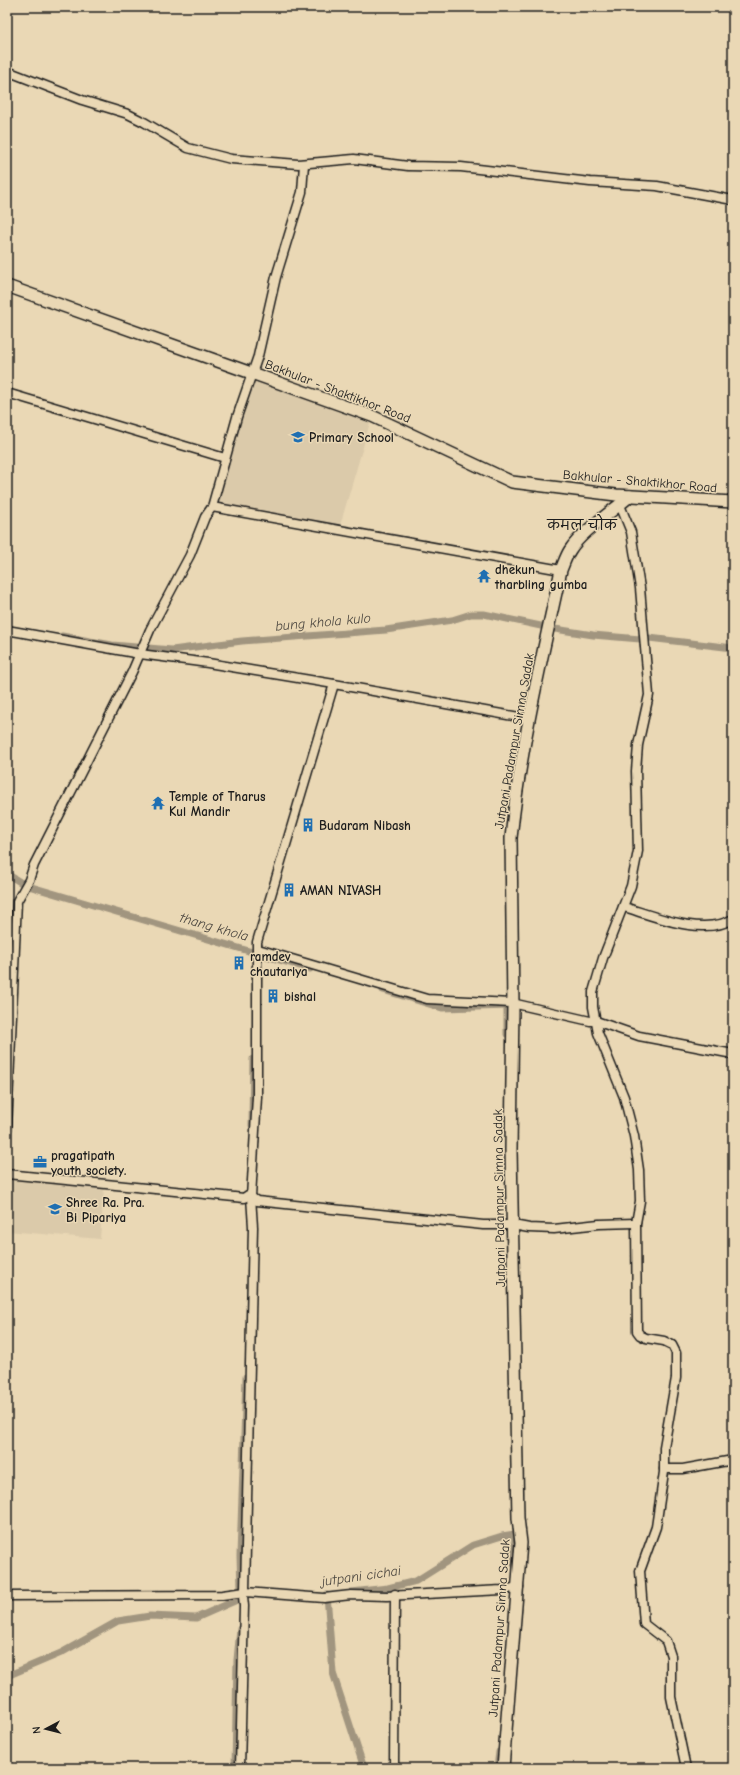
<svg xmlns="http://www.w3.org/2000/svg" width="740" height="1775" font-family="'Comic Neue','Playpen Sans Deva',sans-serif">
  <rect width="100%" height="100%" fill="#ead8b5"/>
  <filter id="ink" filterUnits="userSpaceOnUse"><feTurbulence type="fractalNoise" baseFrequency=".025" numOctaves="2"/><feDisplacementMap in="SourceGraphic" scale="8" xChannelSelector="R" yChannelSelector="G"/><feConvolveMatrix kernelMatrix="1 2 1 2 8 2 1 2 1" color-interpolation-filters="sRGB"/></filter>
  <g filter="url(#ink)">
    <!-- built -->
    <g fill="#dbcaaa">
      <polygon points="254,373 372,416 339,529 212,507"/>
      <polygon points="7,1174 104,1188 100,1239 7,1231"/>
    </g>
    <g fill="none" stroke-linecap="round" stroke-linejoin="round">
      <!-- canal -->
      <g stroke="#a1957f" stroke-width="7">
        <polyline points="62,636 112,645 172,650 242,641 386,630 452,620 471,614 484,614 555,629 593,635 640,639"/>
        <polyline points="649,638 733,648"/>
        <polyline points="7,874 25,885 310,969"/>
        <polyline points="383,990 442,1008 510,1006"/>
        <polyline points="507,1006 507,1034"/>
        <polyline points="252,1125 253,1059"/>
        <polyline points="352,1592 388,1588 416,1581 473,1545 502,1536 515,1534 514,1564"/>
        <polyline points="327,1595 333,1673 364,1768"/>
        <polyline points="243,1596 241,1589 240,1556 246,1377"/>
        <polyline points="7,1676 61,1653 118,1621 150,1616 196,1618 246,1596"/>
        <polyline points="235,1768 237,1660 240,1629"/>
        <polyline points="497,1768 499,1752"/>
      </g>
      <!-- street casing -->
      <g stroke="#1c1c1c" stroke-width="11">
        <g id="street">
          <polyline points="7,71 82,100 128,114 144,122 188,148 231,159 298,164 354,159 408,166 461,167 590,182 657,186 733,200"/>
          <polyline points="7,393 225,458"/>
          <polyline points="620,505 631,532 640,588 649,695 638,745 636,771 638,851 631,886 603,958 593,992 593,1007 598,1033 624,1097 634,1136 639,1170 640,1201 636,1223 637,1331 640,1335 646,1338 664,1341 672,1345 676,1353 676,1378 664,1447 664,1472 656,1527 640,1571 644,1624 666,1641 671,1656 671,1697 686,1768"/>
          <polyline points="212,507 561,570"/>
          <polyline points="7,630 140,654 208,663 334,684 530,719"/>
          <path d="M624 907C654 916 703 937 733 919"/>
          <polyline points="258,949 427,999 512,1003 590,1021 596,1021 639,1036 733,1054"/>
          <polyline points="7,1129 17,901 29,880 34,865 132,672 150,630 190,555 205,517 212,507 237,417 258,356 276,277 302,192 304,164"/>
          <polyline points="7,1174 244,1198 248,1195 257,1201 483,1225 513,1225 529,1228 554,1229 599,1224 636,1223"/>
          <polyline points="664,1469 683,1469 733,1460"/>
          <polyline points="7,1596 222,1595 245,1592 324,1598 351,1595 387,1596 502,1590 519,1587"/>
          <polyline points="240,1768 244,1606 243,1596 245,1592 253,1227 251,1197 257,1097 257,942 334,684"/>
          <polyline points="394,1768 395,1594"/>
        </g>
      </g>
      <!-- secondary casing -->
      <g stroke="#1c1c1c" stroke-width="14">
        <g id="secondary">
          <polyline points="7,286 372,416 512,482 616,495 733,502"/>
          <path d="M503 1768 521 1543 518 1518 511 1150 513 1007 511 838C520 749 542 657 561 570 564 563 566 556 570 550 581 532 613 511 630 496"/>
        </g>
      </g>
      <!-- street -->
      <use href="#street" stroke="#ead8b5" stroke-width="8"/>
      <!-- secondary -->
      <use href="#secondary" stroke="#ead8b5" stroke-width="11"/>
    </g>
  </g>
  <!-- icons -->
  <defs>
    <g id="school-bare" transform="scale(1.08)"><path d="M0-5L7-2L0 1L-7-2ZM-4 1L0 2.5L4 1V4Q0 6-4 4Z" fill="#1f6fb2" stroke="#ead8b5" stroke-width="2.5" paint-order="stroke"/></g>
    <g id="temple-bare" transform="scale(1.08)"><path d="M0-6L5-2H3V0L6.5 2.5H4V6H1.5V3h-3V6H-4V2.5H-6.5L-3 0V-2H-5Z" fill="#1f6fb2" stroke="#ead8b5" stroke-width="2.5" paint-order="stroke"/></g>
    <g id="building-bare" transform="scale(1.08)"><path d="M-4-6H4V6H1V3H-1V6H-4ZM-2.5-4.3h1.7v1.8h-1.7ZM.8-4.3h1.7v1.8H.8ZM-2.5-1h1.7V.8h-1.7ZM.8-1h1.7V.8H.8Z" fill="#1f6fb2" stroke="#ead8b5" stroke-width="2.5" paint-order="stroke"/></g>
    <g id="office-bare" transform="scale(1.08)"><path d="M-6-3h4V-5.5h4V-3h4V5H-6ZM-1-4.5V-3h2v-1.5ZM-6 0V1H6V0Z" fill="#1f6fb2" stroke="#ead8b5" stroke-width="2.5" paint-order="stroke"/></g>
  </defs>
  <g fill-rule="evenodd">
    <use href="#school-bare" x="298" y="437"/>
    <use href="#temple-bare" x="484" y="576"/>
    <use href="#temple-bare" x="158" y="803"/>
    <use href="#building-bare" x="308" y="825"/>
    <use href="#building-bare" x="289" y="890"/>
    <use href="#building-bare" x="239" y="963"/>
    <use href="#building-bare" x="273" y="996"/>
    <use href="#office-bare" x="40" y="1162"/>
    <use href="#school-bare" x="55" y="1209"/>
  </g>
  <g text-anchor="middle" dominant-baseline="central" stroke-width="3" stroke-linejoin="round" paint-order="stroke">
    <!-- street labels -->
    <g font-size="13" fill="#1c1c1c" stroke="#ead8b5">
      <text transform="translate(338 391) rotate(21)">Bakhular - Shaktikhor Road</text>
      <text transform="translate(640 481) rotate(5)">Bakhular - Shaktikhor Road</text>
      <text transform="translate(514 741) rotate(-80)">Jutpani Padampur Simna Sadak</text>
      <text transform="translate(499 1198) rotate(-91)">Jutpani Padampur Simna Sadak</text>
      <text transform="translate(499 1628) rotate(-86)">Jutpani Padampur Simna Sadak</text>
    </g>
    <!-- poi labels -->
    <g font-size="13" font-weight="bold" fill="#1c1c1c" stroke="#ead8b5" text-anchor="start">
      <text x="309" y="437">Primary School</text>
      <text x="495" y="569">dhekun<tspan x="495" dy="15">tharbling gumba</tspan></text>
      <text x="169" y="796">Temple of Tharus<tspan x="169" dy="15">Kul Mandir</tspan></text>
      <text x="319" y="825">Budaram Nibash</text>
      <text x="300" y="890">AMAN NIVASH</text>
      <text x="250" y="956">ramdev<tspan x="250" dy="15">chautariya</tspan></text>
      <text x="284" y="996">bishal</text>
      <text x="51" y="1155">pragatipath<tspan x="51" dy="15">youth society.</tspan></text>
      <text x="66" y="1202">Shree Ra. Pra.<tspan x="66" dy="15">Bi Pipariya</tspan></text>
    </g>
    <!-- neighbourhood labels -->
    <g font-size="14" fill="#1c1c1c" stroke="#ead8b5">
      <text x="582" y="525">कमल चोक</text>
    </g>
    <!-- water labels -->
    <g font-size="14" font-style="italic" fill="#4b463f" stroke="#ead8b5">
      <text transform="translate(323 622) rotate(-5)">bung khola kulo</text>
      <text transform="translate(214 927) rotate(16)">thang khola</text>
      <text transform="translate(361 1576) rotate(-8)">jutpani cichai</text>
    </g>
  </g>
  <!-- margin -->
  <rect width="740" height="1775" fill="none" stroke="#ead8b5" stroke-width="24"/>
  <rect x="12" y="12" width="716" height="1751" fill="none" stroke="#1c1c1c" stroke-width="1.5" filter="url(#ink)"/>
  <!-- north arrow -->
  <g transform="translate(46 1729) rotate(263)" stroke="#ead8b5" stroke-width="3" paint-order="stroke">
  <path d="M0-3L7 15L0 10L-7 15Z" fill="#1c1c1c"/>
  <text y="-6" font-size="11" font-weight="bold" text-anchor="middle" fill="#1c1c1c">N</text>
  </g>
</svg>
